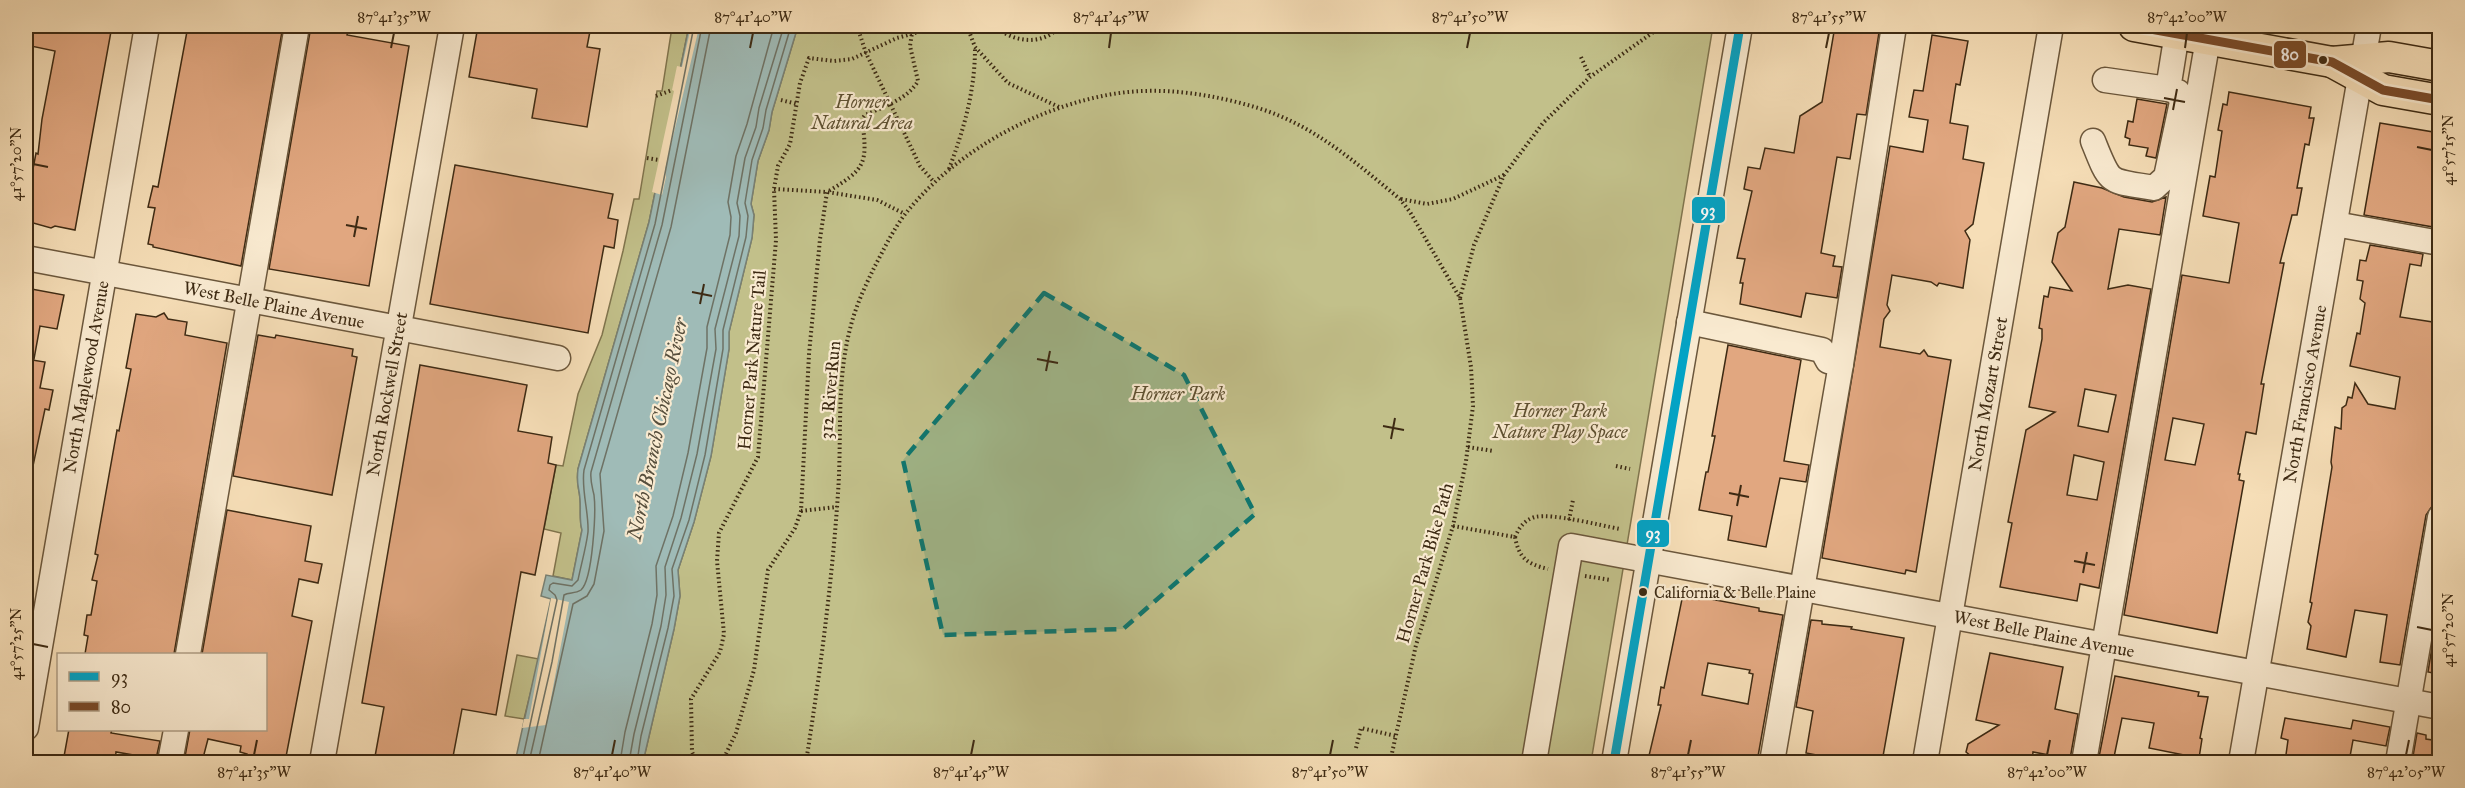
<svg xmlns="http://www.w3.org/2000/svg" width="2465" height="788" font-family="'IM FELL Great Primer',serif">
  <rect width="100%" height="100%" fill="#f6deb7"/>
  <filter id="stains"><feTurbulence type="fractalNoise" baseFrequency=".00333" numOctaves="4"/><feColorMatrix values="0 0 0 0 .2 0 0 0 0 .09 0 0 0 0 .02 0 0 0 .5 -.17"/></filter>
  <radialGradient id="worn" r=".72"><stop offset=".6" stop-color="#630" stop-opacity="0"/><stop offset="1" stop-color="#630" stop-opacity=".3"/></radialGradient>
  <!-- green -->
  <g fill="#c2c08a" stroke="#80754e" stroke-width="1.5">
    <path d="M666 26H689L649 222 578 469C576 485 579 486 580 499 581 510 579 520 582 530L572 580 553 576 561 533 544 529 556 465 563 466 578 394 602 335 623 251 634 199H639L657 91H662L672 27Z"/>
    <polygon points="798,26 1713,26 1591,762 643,762 674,629 680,596 678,570 694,522 711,456 729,349 729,332 752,238 754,215 751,204 758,161 769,130 772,112"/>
    <polygon points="517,655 539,659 524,719 505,716"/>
  </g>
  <!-- water -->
  <path fill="#9fbbb7" stroke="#788175" stroke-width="1.5" d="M689 26H798L772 112 769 130 758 161 751 204 754 215 752 238 729 332V349L711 456 694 522 678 570 680 596 674 629 643 762H515L551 599 541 596 546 575 572 580 582 530C579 520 581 510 580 499 579 486 576 485 578 469L649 222Z"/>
  <!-- pier -->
  <g fill="#f6deb7">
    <polygon points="690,31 698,32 665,170 666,177 662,195 652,192 674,91 672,90 677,66 682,67"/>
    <polygon points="551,598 569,602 546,725 522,728 524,719 529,719"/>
  </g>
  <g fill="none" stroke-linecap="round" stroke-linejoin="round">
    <!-- shore -->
    <g stroke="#6e7265" stroke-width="1.5">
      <path d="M522 762 557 600 555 595 549 590 550 585 553 583 572 586 578 580C581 565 586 548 588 532 589 512 581 490 584 470L655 224 694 26"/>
      <path d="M529 762 552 662 564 595C569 592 575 594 581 590 593 579 596 511 594 495 592 486 590 481 591 472L662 225 702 26"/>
      <polyline points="538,762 573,604 587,596 594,584 604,531 600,474 671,227 711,26"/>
      <polyline points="620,762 625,732 652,624 657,595 656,566 673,516 688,453 707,348 707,327 730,235 731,217 728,202 736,156 747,124 774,26"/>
      <polyline points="629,762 634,734 661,626 666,595 665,567 681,518 697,454 716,349 715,329 739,236 740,216 737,203 745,158 756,127 759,108 784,26"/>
      <polyline points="637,762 641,736 668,628 674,596 672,569 689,520 705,455 723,349 723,330 746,237 748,216 745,203 752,160 763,128 766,110 791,26"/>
    </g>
  </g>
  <!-- building -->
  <g fill="#e1a780" stroke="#3d2a13" stroke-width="1.5" fill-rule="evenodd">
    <polygon points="26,26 61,33 61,31 69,32 71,26 112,26 75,230 55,226 51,228 26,221 30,195 28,195 36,153 38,154 42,119 55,51 26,45"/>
    <polygon points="188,26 283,26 241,266 153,247 153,245 148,244 155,208 148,207 153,186 158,187"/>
    <polygon points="311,26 349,26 347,35 409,46 369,286 269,269"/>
    <polygon points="478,26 591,26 587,47 600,49 587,127 532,118 537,89 469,77"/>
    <polygon points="1835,26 1880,26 1866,115 1857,114 1850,159 1837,157 1821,253 1835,256 1833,266 1842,267 1837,298 1806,293 1801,317 1740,304 1743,283 1740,283 1745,259 1737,258 1752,191 1744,189 1748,167 1760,169 1765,148 1794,153 1800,116 1822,102"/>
    <polygon points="1932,35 1968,41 1960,85 1956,84 1950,123 1968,126 1963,159 1984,163 1973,224 1965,231 1970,240 1963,288 1939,283 1937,286 1931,282 1892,275 1887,305 1890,311 1884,319 1880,347 1920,354 1924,350 1928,356 1951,360 1916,572 1906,570 1905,574 1822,558 1890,146 1923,152 1928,120 1909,117 1914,90 1923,91"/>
    <path d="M2229 92 2311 107 2309 118H2314L2309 145 2305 144 2297 188H2302L2297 215H2292L2280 263H2284L2261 384H2264L2256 434 2246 432 2238 474H2240L2239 480 2244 481 2217 633 2124 615 2182 275 2229 283 2239 223 2203 216 2210 176 2215 177 2222 131 2218 130 2223 104 2227 105ZM2173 418 2204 424 2195 465 2165 460Z"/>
    <polygon points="2137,99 2167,104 2156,158 2146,156 2148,148 2129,145 2130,139 2125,137 2128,121 2133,122"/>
    <polygon points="2380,123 2439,133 2439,228 2364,215"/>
    <polygon points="455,165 613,194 608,218 618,220 614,248 604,246 588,333 430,304"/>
    <path d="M2074 182 2102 188 2124 197 2152 202 2166 197 2160 235 2119 229 2108 289 2128 285 2151 289 2099 588 2080 584 2077 601 2000 587 2012 523 2008 522 2026 430 2055 412 2029 407 2042 339V329L2039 328 2044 296 2048 297 2050 287 2072 291 2052 262 2058 233 2065 227ZM2085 389 2116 395 2108 432 2078 426ZM2074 455 2104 462 2097 500 2067 495Z"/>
    <polygon points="2370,245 2423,254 2421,266 2410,264 2400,317 2439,323 2439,463 2433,505 2426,515 2400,665 2380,662 2387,615 2355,610 2346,657 2307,649 2311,626 2308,622 2312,603 2310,602 2332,467 2331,462 2335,427 2341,429 2342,408 2346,405 2348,397 2352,398 2355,383 2368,404 2395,409 2400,377 2350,366 2357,333 2360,334 2365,303 2360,299 2363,281 2357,280 2360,260 2366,261"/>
    <polygon points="26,288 64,295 57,329 40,326 34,359 26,358"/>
    <polygon points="164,313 168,319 187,322 185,335 227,343 174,654 85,654 88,636 84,635 87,615 91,615 97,581 92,580 98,555 95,554 117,430 119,431 131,369 126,368 136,314 156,317"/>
    <polygon points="258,335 275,338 276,335 353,349 352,356 357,357 332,495 233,476"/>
    <polygon points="1728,345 1801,360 1784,461 1809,465 1806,482 1780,478 1766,547 1728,540 1732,516 1699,510 1706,472 1708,472 1715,436 1712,436"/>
    <polygon points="26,359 45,362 40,388 53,390 49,410 45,409 33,466 26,465"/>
    <polygon points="420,365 527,385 518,431 552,437 548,463 556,465 535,575 521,572 496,715 462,709 452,762 374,762 384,707 362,703"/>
    <polygon points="227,510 311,526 305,561 322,564 318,583 299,579 292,616 312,621 285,762 245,762 247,754 240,752 241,746 208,739 202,762 184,762 190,729 266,729 266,654 202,654"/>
    <path d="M1683 594 1759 608V611L1783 615 1757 762H1659L1648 760 1661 705H1658L1661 687 1664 688ZM1708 663 1750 670 1749 673 1753 674 1748 704 1702 695Z"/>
    <polygon points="2439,604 2439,665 2438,674 2428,672"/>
    <polygon points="1811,620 1822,621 1822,624 1852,627 1851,629 1904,638 1882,762 1853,762 1806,753 1813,711 1796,707"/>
    <polygon points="1990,653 2063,667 2055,709 2078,714 2070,759 2033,752 2032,762 1970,762 1971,756 1966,752 1968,744 1999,725 1976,720"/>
    <polygon points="2115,676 2199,692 2198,696 2208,697 2200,738 2202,739 2199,758 2149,748 2154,723 2122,718 2113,762 2098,762"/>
    <polygon points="2285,718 2351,729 2353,720 2390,727 2386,746 2353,740 2349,762 2285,762 2288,740 2281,738"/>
    <polygon points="69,729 112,729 111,733 160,741 156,759 116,752 115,762 63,762"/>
    <polygon points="2417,733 2426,735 2426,739 2439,741 2439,762 2412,762"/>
  </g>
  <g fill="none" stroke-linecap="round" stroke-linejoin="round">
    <!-- minor casing -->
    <g stroke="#6b573c" stroke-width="27">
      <g id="minor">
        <polyline points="2105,80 2168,89"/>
        <path d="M2093 141C2111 186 2107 180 2154 188L2166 177 2182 102 2178 92 2168 89 2177 33"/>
        <polyline points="2335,224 2440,243"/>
        <polyline points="26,258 558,358"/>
        <polyline points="1689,322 1822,350 1828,361 1841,364"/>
        <polyline points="188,654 297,26"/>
        <polyline points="26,728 147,26"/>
        <polyline points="170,762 176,730"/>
        <polyline points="322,762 452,26"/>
        <polyline points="1534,762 1571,546 2440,707"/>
        <polyline points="1614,762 1740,26"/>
        <polyline points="1772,762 1841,364 1894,26"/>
        <polyline points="1925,762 2051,26"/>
        <polyline points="2084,762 2208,39"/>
        <polyline points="2241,762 2369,26"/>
        <polyline points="2398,762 2440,517"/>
      </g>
    </g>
    <!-- major casing -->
    <g stroke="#3d2a13" stroke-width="33">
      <g id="major">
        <polyline points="2134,26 2332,62 2389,57 2440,66"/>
        <polyline points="2332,62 2383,90 2440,100"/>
      </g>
    </g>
    <!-- path -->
    <g stroke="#3d2a13" stroke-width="4" stroke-dasharray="1.5 3" stroke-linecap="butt">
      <polyline points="857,26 866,53 920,166 934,182"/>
      <polyline points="967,26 975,47 1008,83 1059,107"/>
      <path d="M994 26C1013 42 1042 47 1060 26"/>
      <polyline points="1581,57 1590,77"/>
      <polyline points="656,96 672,90"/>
      <polyline points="781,100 797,104"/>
      <polyline points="647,158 659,160"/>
      <path d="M949 169C964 129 975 91 975 48"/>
      <polyline points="774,189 827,192 877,200 905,214"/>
      <polyline points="1401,199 1427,204 1453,199 1504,175"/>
      <polyline points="1460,298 1474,245 1504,175 1543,123 1590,77 1662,26"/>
      <polyline points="1468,447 1493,451"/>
      <polyline points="1616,466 1630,469"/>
      <polyline points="801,511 837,507"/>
      <polyline points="1569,520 1573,500"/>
      <path d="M1453 526 1515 537C1519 558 1527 564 1548 569"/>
      <path d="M1515 537C1519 528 1524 520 1535 517 1552 513 1599 525 1620 529"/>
      <polyline points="1585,576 1611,580"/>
      <polyline points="1356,748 1361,728 1396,736"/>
      <polyline points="703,762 695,758 692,752 691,699 720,652 724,634 717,561 719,533 758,457 776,240 774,189 778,166 790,144 800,83 809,58 834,61 852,59 897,38 940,26"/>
      <path d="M722 762 736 733 754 670 768 570 795 528 801 511 809 354 820 239 827 192C866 169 868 164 862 119L865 115C883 107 908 99 918 81L910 46 913 26"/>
      <path d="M806 762C820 673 832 583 838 493 842 438 836 383 850 329 855 308 865 286 875 266 884 249 894 228 906 213 956 151 1036 107 1113 94 1161 86 1212 94 1258 108 1314 125 1356 163 1400 199L1410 212 1460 298 1471 367 1473 406 1466 461 1453 526 1416 645 1390 762"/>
    </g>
    <!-- minor -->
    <use href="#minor" stroke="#f9ead0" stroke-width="24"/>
    <!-- major -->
    <use href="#major" stroke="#f6deb7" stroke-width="30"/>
    <!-- bus-1 casing -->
    <g stroke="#f9ead0" stroke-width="14">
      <polyline id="bus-1" points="1614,762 1740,26"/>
    </g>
    <!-- bus-2 casing -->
    <g stroke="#f9ead0" stroke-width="14">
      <polyline id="bus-2" points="2134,26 2332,62 2383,90 2440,100"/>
    </g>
    <!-- bus-1 -->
    <use href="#bus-1" stroke="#03a3c5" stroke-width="9"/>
    <!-- bus-2 -->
    <use href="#bus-2" stroke="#7a4b2a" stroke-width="9"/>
  </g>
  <!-- marked area -->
  <path fill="#0f766e" fill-opacity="0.2" stroke="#0f766e" stroke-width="4.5" stroke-dasharray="12 8" stroke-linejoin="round" d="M1044 293 1184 375 1255 514 1123 629 943 635 903 460Z"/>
  <!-- ticks -->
  <path fill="none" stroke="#3d2a13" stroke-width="2" d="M391 48 394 33M750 48 753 33M1109 48 1111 33M1467 48 1470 33M1826 48 1829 33M2185 48 2187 33M2164 98 2185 102M2173 110 2177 89M2417 147 2432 150M33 164 48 167M346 225 367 229M354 237 358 216M692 292 712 296M700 304 704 284M1037 359 1058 363M1046 371 1050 351M1383 426 1404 430M1391 439 1395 418M1729 493 1749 497M1737 506 1741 485M2074 561 2095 565M2083 573 2087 552M2417 627 2432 630M33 644 48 647M254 755 257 740M612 755 615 740M971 755 974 740M1330 755 1333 740M1688 755 1691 740M2047 755 2050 740M2406 755 2409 740"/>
  <!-- markers -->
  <g fill="#3d2a13" stroke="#f9ead0" stroke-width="2">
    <circle cx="2323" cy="60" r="5"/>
    <circle cx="1643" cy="592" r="5"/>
  </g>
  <g text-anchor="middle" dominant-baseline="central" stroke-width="4.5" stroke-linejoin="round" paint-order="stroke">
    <!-- bus labels -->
    <g font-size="16" fill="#3d2a13" stroke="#f9ead0" text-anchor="start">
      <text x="1654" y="592">California &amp; Belle Plaine</text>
    </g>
    <!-- park labels -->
    <g font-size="18" font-style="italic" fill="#5e5031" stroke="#f9ead0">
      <text x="862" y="102">Horner<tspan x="862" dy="21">Natural Area</tspan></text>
      <text x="1178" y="394">Horner Park</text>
      <text x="1560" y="411">Horner Park<tspan x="1560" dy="21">Nature Play Space</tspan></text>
    </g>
    <!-- street labels -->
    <g font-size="18" fill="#3d2a13" stroke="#f9ead0">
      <text transform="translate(274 305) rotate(11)">West Belle Plaine Avenue</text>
      <text transform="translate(752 360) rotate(-85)">Horner Park Nature Tail</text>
      <text transform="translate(86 377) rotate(-80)">North Maplewood Avenue</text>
      <text transform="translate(830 390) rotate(-85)">312 RiverRun</text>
      <text transform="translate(387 394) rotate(-80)">North Rockwell Street</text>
      <text transform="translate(1988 394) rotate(-80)">North Mozart Street</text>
      <text transform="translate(2305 394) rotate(-80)">North Francisco Avenue</text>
      <text transform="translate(1425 563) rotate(-74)">Horner Park Bike Path</text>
      <text transform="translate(2044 634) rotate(11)">West Belle Plaine Avenue</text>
    </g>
    <!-- water labels -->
    <g font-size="20" font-style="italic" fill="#564e3c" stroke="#f9ead0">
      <text transform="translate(657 429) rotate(-78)">North Branch Chicago River</text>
    </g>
  </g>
  <g stroke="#f9ead0" stroke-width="2">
    <rect x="2273" y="40" width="34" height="29" rx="6" fill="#7a4b2a"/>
    <rect x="1691" y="196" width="35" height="28" rx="6" fill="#03a3c5"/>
    <rect x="1636" y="519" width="34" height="29" rx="6" fill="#03a3c5"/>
  </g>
  <g font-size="16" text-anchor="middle" font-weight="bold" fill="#fff">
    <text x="2290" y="60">80</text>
    <text x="1708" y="216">93</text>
    <text x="1653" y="539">93</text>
  </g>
  <!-- margin -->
  <rect width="2465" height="788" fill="none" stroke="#f6deb7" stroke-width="66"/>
  <!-- legend -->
  <rect x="57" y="653" width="210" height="78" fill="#f9ead0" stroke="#ae9d84" stroke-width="1.5"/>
  <rect x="69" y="672" width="30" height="9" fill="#03a3c5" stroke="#ae9d84" stroke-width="1.5"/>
  <text x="111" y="683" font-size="18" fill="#3d2a13">93</text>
  <rect x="69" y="702" width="30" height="9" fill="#7a4b2a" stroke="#ae9d84" stroke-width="1.5"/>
  <text x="111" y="713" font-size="18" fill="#3d2a13">80</text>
  <rect x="33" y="33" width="2399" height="722" fill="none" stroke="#3d2a13" stroke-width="2"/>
  <g font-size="15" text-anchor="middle" fill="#3d2a13">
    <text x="394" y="22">87°41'35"W</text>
    <text x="753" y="22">87°41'40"W</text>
    <text x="1111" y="22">87°41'45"W</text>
    <text x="1470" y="22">87°41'50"W</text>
    <text x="1829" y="22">87°41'55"W</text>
    <text x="2187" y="22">87°42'00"W</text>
    <text transform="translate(2448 150) rotate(-90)" y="5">41°57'15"N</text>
    <text transform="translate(16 164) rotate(-90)" y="5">41°57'20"N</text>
    <text transform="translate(2448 630) rotate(-90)" y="5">41°57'20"N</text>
    <text transform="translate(16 644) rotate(-90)" y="5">41°57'25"N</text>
    <text x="254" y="777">87°41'35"W</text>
    <text x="612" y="777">87°41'40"W</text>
    <text x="971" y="777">87°41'45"W</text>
    <text x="1330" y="777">87°41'50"W</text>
    <text x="1688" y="777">87°41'55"W</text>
    <text x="2047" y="777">87°42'00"W</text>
    <text x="2406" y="777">87°42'05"W</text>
  </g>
  <rect width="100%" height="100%" filter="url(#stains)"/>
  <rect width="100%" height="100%" fill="url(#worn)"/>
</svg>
